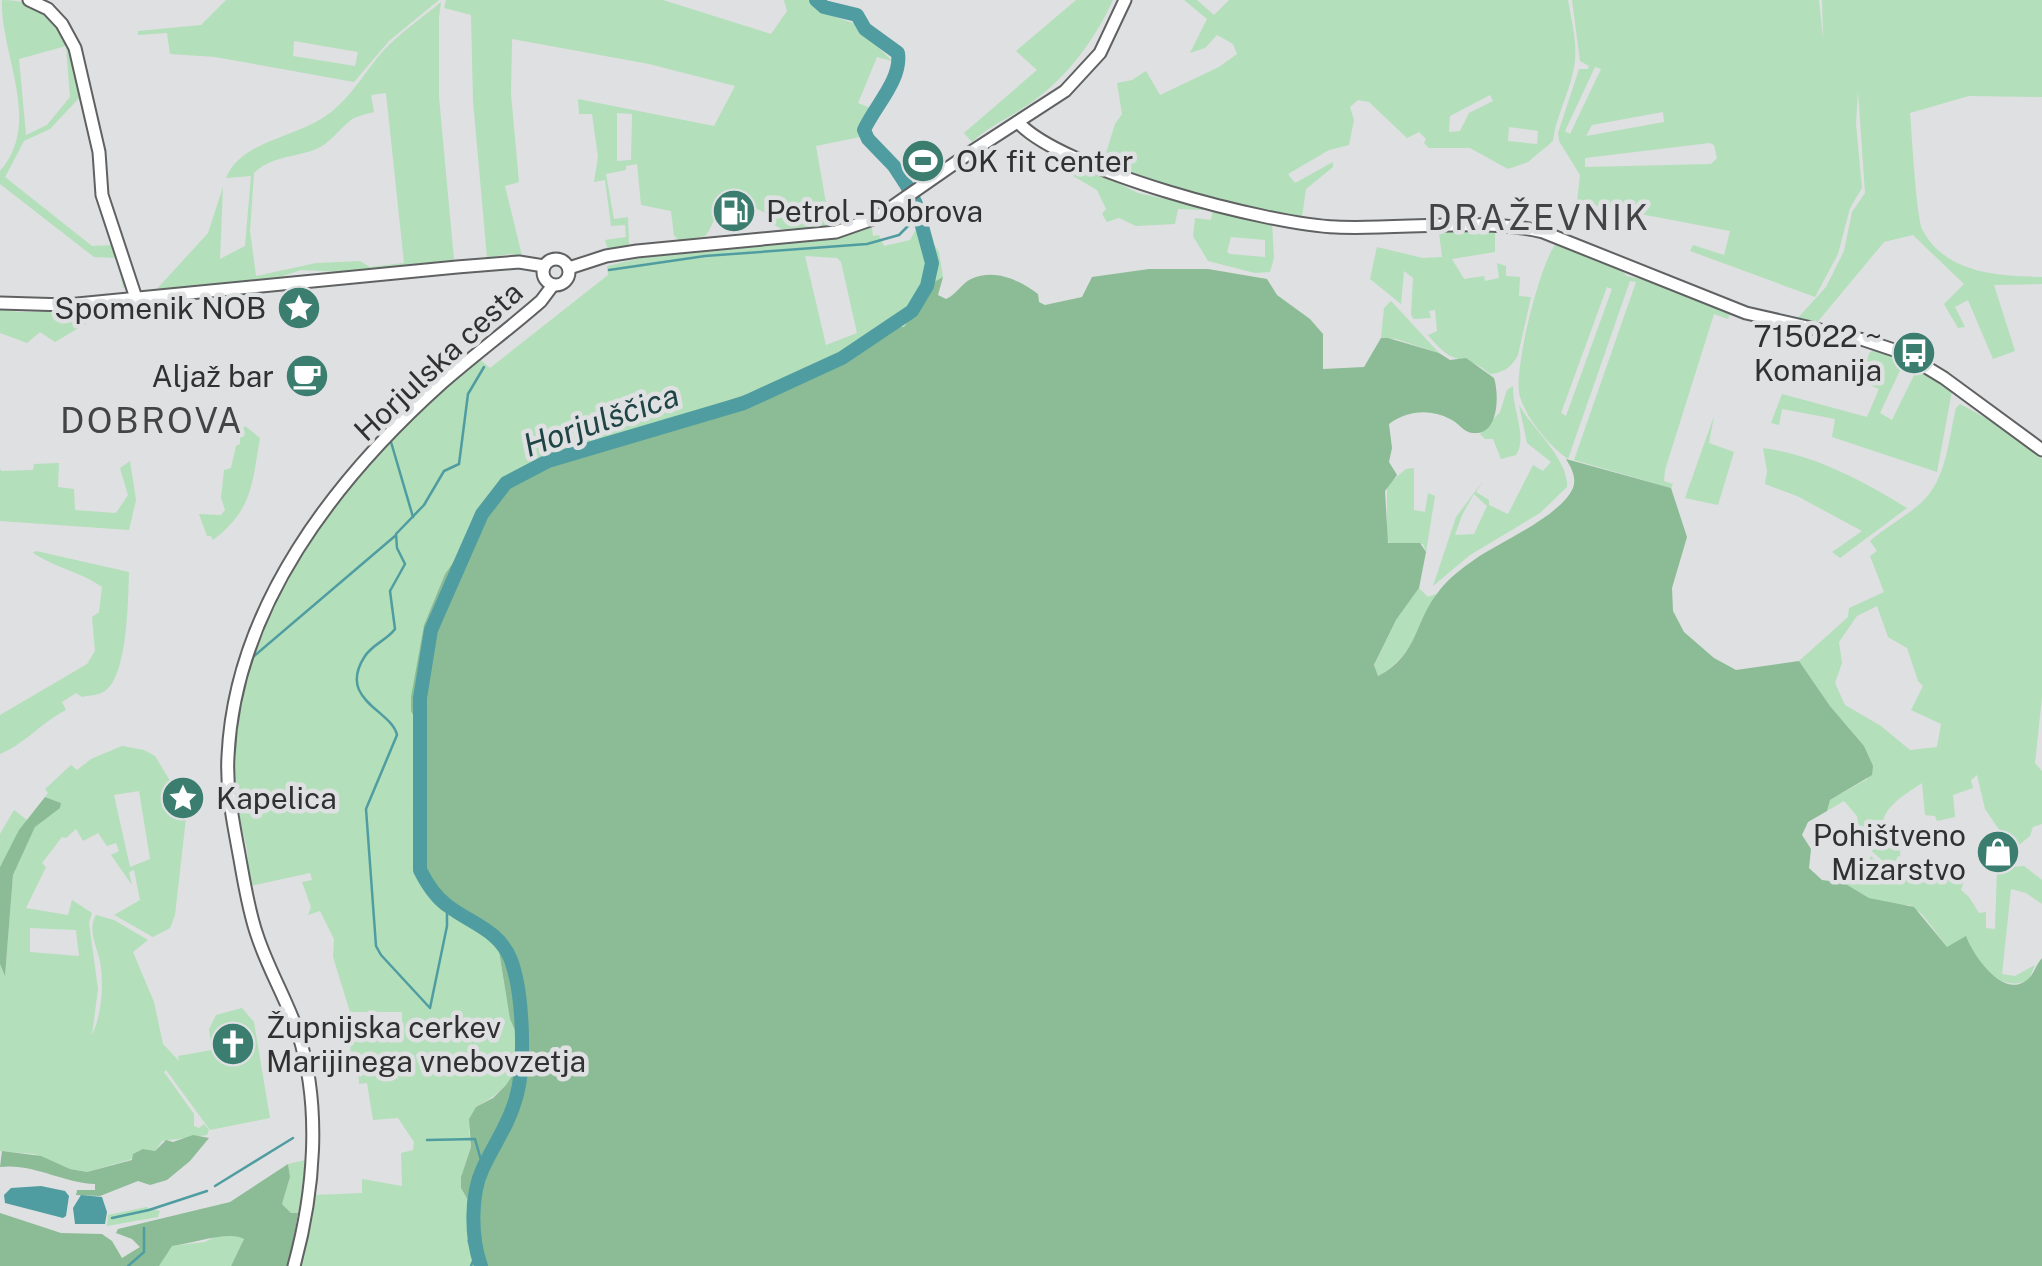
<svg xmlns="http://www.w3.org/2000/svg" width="2042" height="1266" font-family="'Public Sans',sans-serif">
  <rect width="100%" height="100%" fill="#dfe0e1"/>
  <!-- green -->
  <g fill="#b3dfbb" fill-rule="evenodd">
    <path d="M2 0C61 0 71 50 80 97L50 129 24 141 5 177 92 246 113 245 128 282 126 287 123 288 117 258 94 257 0 184V171C43 123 0 54 2 0ZM66 46 70 97 47 125 26 135 19 59Z"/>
    <path d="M226 0H439L389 41 354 82 215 57 170 54 167 33 138 35V31L201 25ZM294 41 358 52 355 66 293 56Z"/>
    <path d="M446 0H663L771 34 787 11 784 0H809L815 9 855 24 892 61 877 57 858 103 873 109 859 128 860 137 816 146 829 220 824 227 782 229 770 223 773 219C755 205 732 196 717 216 712 221 711 230 705 236L681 241 674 236 671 211 641 205 637 164 626 166V170L606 174 614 219 628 217 629 246 608 250 605 240 626 237 625 225 611 226 605 180 594 182 598 157 592 114H579L578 99 714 126 735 86 649 64 512 39 511 94 519 182 505 186 522 256 510 254 487 258 473 101 471 15 444 8ZM617 113 632 114 631 160 617 161Z"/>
    <path d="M1076 0H1113C1094 42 1063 83 1023 108 1004 121 989 126 972 142L964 133 1037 70 1016 51Z"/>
    <path d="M1184 0H1197L1214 15 1229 0H1568C1572 24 1579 48 1573 72 1568 96 1556 116 1553 141L1528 162 1508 169 1470 148H1429L1424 143 1426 139 1419 132 1407 138 1369 102 1358 100 1350 107 1354 120 1349 145 1329 150 1288 174 1295 183 1333 162V167L1306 189 1302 217 1183 194 1110 167 1104 160 1115 124 1122 114 1117 83 1132 80 1146 71 1160 95 1219 67 1237 54 1233 44 1217 35 1205 48 1190 53 1207 19ZM1490 95 1493 101 1469 113 1460 131 1449 132 1450 116ZM1509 127 1538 131 1537 144 1508 141Z"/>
    <path d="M1572 0H1819L1823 39 1822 0H2042V97L1969 96 1910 113C1912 134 1916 218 1923 231 1947 274 1999 276 2042 277V284L1994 285 2015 351 1993 359 1968 300 1955 307 1965 327 1958 328 1944 304 1964 284 1913 235 1884 242 1815 325 1796 320 1826 287 1844 251 1852 212 1865 193 1858 91 1856 124 1862 188 1850 208 1838 254 1815 297 1690 251 1693 245 1724 255 1730 231 1577 202 1580 175 1559 141 1558 133 1579 69H1588L1589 66 1580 61ZM1595 67 1601 69 1570 134 1565 131ZM1663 112 1664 122 1586 136 1592 125ZM1710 143 1714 145 1717 158 1711 164 1585 167V158Z"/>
    <path d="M441 2 439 17V97L454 260 343 272 301 270 277 278 156 290 208 233 223 187 220 259 245 246 251 176 226 178C241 142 291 138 321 119 348 103 363 74 383 51 401 32 423 17 441 2ZM386 93 404 263 370 267 360 261 316 263 256 276 250 231 254 173C270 157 294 157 314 150 330 144 338 130 351 120 357 116 367 114 374 112L371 95Z"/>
    <polygon points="1067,158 1138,193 1203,207 1204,210 1178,209 1175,224 1136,226 1119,218 1107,222 1102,214 1106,209 1097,190 1061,169"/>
    <path d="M1213 210 1272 221 1274 258 1270 272 1255 273 1208 261 1193 236 1195 218 1211 220ZM1231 237 1265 240V257L1230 254 1227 252Z"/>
    <path d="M872 227 873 236 879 235 884 246 910 240 917 228H923L939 252 943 277 934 282 904 327 892 326 891 319 886 321 879 333 801 375 698 411 569 449 514 474 490 496 480 524 445 574 424 625 411 711 417 722 415 785 444 907 473 923 498 945 510 1019 526 1057C515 1079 498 1095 476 1107L469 1130 471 1147 461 1177V1188L476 1214C472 1233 465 1246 476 1266H299L313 1195 362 1193V1179L402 1186 401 1153 413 1150 414 1142 398 1118 373 1120 367 1083 359 1084 358 1070 353 1069 348 1032 402 1027V1012H350L333 957 334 939 320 911 308 915 311 907 302 882 312 880 310 873 250 886C247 871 249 854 245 840 238 816 231 791 231 765 236 596 358 463 478 358L490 368 608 275 607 266 641 258 829 239ZM805 256 837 258 841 262 857 333 826 345Z"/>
    <path d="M1439 232H1495V252L1452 259 1464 279 1484 276 1485 281 1499 278 1497 263 1506 266V276L1520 277 1519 296 1531 297 1518 355C1512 367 1503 373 1490 374 1475 361 1469 363 1453 357 1444 354 1434 342 1428 335L1437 331 1435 310 1429 311 1431 318 1414 319 1411 315 1413 278 1404 271 1401 304 1370 279 1377 247 1423 258 1442 257Z"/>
    <path d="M1555 245 1618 267 1627 276 1656 282 1730 313 1728 319 1714 314 1665 470 1664 481 1673 484 1671 488 1574 460 1636 282 1630 281 1568 459C1549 445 1528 421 1520 397 1512 373 1540 265 1555 245ZM1607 287 1612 289 1566 416 1561 413Z"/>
    <polygon points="1391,301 1439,353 1396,339 1381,338 1384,308"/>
    <polygon points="0,309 19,312 84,310 87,323 55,342 40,332 27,343 0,333"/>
    <path d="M1875 350C1903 352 1932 373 1952 391L1937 472 1832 437 1835 419 1782 409 1779 425 1771 423 1782 394 1867 417 1879 389 1858 380 1870 352ZM1903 364 1916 371 1892 420 1880 413Z"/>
    <path d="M1513 386C1512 409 1528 437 1516 455L1501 459 1493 439H1485L1480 434 1500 412 1507 390Z"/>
    <path d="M1960 404 1997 424 2042 459V697L2035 763 2042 771V824L2033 827 2030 836 2013 850 1985 809 1977 775 1971 780 1973 788 1953 795 1955 817 1937 821 1935 816 1925 815 1922 783C1903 796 1881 807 1882 831L1901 829 1900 856 1897 857 1895 872 1853 834 1859 827 1857 816 1844 801 1827 811 1830 800 1867 779 1864 746 1830 706 1799 661 1848 617 1849 608 1884 592 1870 556 1877 551 1870 541C1886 527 1905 517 1921 503 1947 479 1948 441 1956 408ZM1877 606 1888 637 1907 648 1918 681 1923 686 1911 710 1941 724 1937 747 1910 750 1881 726 1845 705 1835 683 1842 663 1839 642 1857 616Z"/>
    <path d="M1519 405C1533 429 1569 460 1567 487L1540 513 1470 555 1433 586 1456 517 1483 481 1476 492 1489 500V505L1508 514 1533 465 1543 471 1551 462 1527 443ZM1474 494 1487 506 1474 534 1455 535 1462 515Z"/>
    <polygon points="1714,416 1709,443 1734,452 1718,505 1685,498"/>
    <path d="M245 426 260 438C252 483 253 510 213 540L211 536H207L199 514 221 515 225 510 221 498 224 470 231 468 236 446 240 444V433Z"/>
    <path d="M1763 448C1815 455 1863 481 1907 508L1840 558 1832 552 1862 531 1797 496 1765 484 1767 471Z"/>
    <polygon points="130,461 136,500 129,530 0,521 0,468 1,471 33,470 34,464 59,463 58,487 74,489 75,510 116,513 128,495 120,468"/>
    <polygon points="1414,468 1414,510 1425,512 1428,493 1435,496 1426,552 1423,544 1390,545 1387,538 1387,485 1406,469"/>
    <path d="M36 551 129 572C128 599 128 675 105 691 97 696 90 695 82 697L76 693 62 702 66 710C42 722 26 743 0 754V715L87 664 95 651 92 617 99 612 102 587C79 571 56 568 33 553Z"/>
    <path d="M1419 588 1428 597 1436 594C1421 626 1411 658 1378 676L1374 666 1396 620Z"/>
    <path d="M122 746 144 750 155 756 187 809 175 915 170 928 153 937 114 915 140 900 134 870 129 872 132 885 111 855 119 851 116 843 107 846 98 833 83 841 76 829 66 838 62 837 42 863 46 867 26 908 68 915 72 900 92 913 89 923 98 989 92 1035C102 1014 104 985 100 962 97 946 87 930 96 915L114 920 148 940 133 952 154 1002 163 1044 179 1061 178 1056 212 1050 209 1029 216 1015 242 1008 254 1022 270 1118 210 1130 166 1070 164 1072 194 1114V1126L199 1128 204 1124 209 1130 207 1135 162 1141 155 1151 143 1149 132 1159 87 1172 70 1169 34 1154 0 1151V964L5 975 13 875 35 827 61 803 45 797 48 793 45 789 71 765 77 770 91 759ZM139 791 150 859 130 867 114 795ZM30 928 76 930 79 956 30 952Z"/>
    <polygon points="14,810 27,820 0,867 0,834"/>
    <polygon points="1871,856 1888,873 1887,879 1871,881 1860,877"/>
    <path d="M2024 866 2042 880V904L2026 893 2011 889 2002 974 2015 976 2035 965 2029 979C2004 994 1982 968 1968 948L1947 947 1922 914 1909 905 1897 906 1869 898 1844 883 1847 876 1877 884 1967 872 1961 890 1969 897 1979 913 1986 912V928L1995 929 1997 868Z"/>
    <polygon points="305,1160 306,1182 298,1213 291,1213 282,1204 290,1177 288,1164"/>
    <polygon points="146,1207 160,1211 158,1217 107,1226 108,1215"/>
    <polygon points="222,1233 233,1233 244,1239 231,1266 159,1266 171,1246 205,1242"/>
  </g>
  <!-- forest -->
  <g fill="#8bbc95">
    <path d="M1149 269H1208L1267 279 1277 295 1310 319 1323 334V369L1364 367 1381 338H1388L1439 353 1450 360 1466 358 1494 378C1499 393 1499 432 1477 433 1463 434 1461 424 1450 419 1430 408 1406 411 1389 424L1392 448 1389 462 1397 475 1385 491 1388 543H1420L1426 552 1419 588 1396 620 1374 665 1378 676C1419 655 1414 621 1439 591 1448 579 1462 568 1474 560 1499 542 1560 517 1573 488 1577 478 1571 467 1566 459L1671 488 1687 537 1672 588 1673 611 1684 632 1714 658 1736 670 1799 661 1830 706 1864 746 1873 766 1872 775 1830 800 1827 811 1808 822 1802 835 1811 849 1809 868 1822 880 1844 883 1869 898 1914 907 1947 947 1966 936C1972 953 1999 994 2022 983 2034 978 2034 967 2042 958V1266H476L467 1241 476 1214 461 1188V1177L471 1147 469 1119 476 1107 493 1098 506 1085 526 1056 510 1019 498 945C478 924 449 914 430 892 402 859 417 765 417 722L411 711V697L424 625 445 574 480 524 490 496 514 474 569 449 698 411 801 375 879 334 886 321 891 319 892 326 904 327 934 282 943 277 938 295 946 299C957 294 961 284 971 279 995 268 1019 280 1038 294L1039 302 1045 305 1082 297 1092 277Z"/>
    <polygon points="45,797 61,803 60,808 35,827 13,875 5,976 0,964 0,867 19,830"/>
    <path d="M193 1135 209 1138 190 1161 167 1180 150 1185 138 1181 100 1196 76 1195 77 1190H95V1184C63 1183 33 1163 0 1167L2 1151 41 1156 70 1169 87 1172 132 1160 133 1154 143 1149 155 1151 166 1140 173 1142Z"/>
    <path d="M288 1164 290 1177 282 1204 291 1213H298L289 1266H231L244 1239C231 1230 193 1243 172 1246L159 1266H0V1213L61 1233 102 1234 112 1241 122 1258 140 1247 132 1239 116 1233 118 1229 230 1202Z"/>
  </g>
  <!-- water -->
  <g fill="#509da1">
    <polygon points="41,1186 65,1191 69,1196 66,1216 63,1218 5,1203 4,1195 11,1188"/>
    <polygon points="81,1195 102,1197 107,1212 105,1224 75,1224 73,1208"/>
  </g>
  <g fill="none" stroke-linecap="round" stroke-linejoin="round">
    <!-- stream -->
    <g stroke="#509da1" stroke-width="2.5">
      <polyline points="609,270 705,256 867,244 899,235 918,216"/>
      <polyline points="391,442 413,517"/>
      <polyline points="253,657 395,536"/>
      <path d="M447 906V926L430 1008 381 955 376 946 366 809 397 735C392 710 336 700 365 656 373 644 387 640 395 629L390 591 405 564 397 548 396 534 424 505 444 471 459 464 468 394 484 367"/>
      <polyline points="427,1140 475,1139 483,1167"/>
      <polyline points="215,1186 293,1138"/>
      <polyline points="112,1218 149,1210 207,1191"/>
      <polyline points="128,1266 144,1252 144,1228"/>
      <polyline points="471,1266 476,1254"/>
    </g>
    <!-- river -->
    <path stroke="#509da1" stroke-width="14" d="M481 1266C471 1238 470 1195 483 1168 494 1144 509 1124 516 1098 526 1064 523 993 511 960 499 930 472 924 448 906 435 897 427 884 420 870V698L431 630 482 514 506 483 548 461 744 403 842 358 912 311 927 286 932 263 916 204 907 186 894 166 868 139 864 130C874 107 902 80 898 53L865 29 857 15 824 7 816 0"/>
    <!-- secondary casing -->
    <g stroke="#606162" stroke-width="15">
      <g id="secondary">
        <polyline points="29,0 48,9 62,24 75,48 99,152 102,195 136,298"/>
        <path d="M1018 122C1060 170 1270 225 1336 227 1398 230 1485 217 1543 232L1746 313 1864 340 1903 353 1944 378 2042 450"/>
        <circle cx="556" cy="272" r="13"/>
        <polyline points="569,268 606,256 637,251 836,232 876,218 971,152 1065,91 1100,53 1125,0"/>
        <polyline points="0,303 67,305 457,267 519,262 544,266"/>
        <path d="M294 1266C314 1193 322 1107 298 1033 287 1000 268 969 257 935 248 909 244 881 239 854 233 821 226 789 228 756 235 607 335 479 442 383 474 355 509 329 541 301L553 285"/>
      </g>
    </g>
    <!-- secondary -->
    <use href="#secondary" stroke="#fff" stroke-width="11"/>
  </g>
  <!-- icons -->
  <defs>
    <g id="stadium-disc" transform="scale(2.25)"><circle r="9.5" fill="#3b7e70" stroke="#dfe0e1"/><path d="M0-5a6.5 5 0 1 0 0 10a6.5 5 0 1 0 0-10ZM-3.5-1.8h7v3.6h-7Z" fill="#fff"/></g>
    <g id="fuel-disc" transform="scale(2.25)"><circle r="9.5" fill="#3b7e70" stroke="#dfe0e1"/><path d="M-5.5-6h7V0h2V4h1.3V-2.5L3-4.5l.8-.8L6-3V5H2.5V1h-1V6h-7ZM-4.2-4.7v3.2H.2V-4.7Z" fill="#fff"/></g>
    <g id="sight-disc" transform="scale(2.25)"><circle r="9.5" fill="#3b7e70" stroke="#dfe0e1"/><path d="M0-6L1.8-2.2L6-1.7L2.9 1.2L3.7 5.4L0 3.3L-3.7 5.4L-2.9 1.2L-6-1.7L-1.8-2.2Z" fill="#fff"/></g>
    <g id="bus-disc" transform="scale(2.25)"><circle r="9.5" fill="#3b7e70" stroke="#dfe0e1"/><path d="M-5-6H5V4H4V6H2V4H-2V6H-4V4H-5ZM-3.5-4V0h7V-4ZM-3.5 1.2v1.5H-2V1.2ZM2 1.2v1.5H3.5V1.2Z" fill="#fff"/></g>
    <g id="cafe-disc" transform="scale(2.25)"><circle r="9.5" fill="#3b7e70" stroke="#dfe0e1"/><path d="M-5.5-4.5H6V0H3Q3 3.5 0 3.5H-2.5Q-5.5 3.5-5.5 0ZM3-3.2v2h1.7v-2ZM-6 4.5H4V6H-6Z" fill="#fff"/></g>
    <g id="shop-disc" transform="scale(2.25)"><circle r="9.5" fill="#3b7e70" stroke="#dfe0e1"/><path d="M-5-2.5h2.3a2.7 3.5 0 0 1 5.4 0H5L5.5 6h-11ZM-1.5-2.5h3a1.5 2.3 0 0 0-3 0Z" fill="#fff"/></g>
    <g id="church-disc" transform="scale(2.25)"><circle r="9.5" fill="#3b7e70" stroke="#dfe0e1"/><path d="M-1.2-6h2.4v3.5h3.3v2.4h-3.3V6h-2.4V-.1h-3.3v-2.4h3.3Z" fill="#fff"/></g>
  </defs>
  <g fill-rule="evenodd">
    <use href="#stadium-disc" x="923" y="161"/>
    <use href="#fuel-disc" x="734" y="211"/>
    <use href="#sight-disc" x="299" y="308"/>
    <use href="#bus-disc" x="1914" y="353"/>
    <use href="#cafe-disc" x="307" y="376"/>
    <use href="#sight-disc" x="183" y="798"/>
    <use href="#shop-disc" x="1998" y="852"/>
    <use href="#church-disc" x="233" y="1044"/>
  </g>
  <g text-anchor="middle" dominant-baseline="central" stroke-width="9" stroke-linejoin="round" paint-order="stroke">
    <!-- poi labels -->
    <g font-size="30" fill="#313132" stroke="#dfe0e1" text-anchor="start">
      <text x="956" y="161">OK fit center</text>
      <text x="766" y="211">Petrol - Dobrova</text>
      <text x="266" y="308" text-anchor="end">Spomenik NOB</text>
      <text x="1882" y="336" text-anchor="end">715022 ~<tspan x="1882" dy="34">Komanija</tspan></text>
      <text x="274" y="376" text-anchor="end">Aljaž bar</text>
      <text x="216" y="798">Kapelica</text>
      <text x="1966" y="835" text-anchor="end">Pohištveno<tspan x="1966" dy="34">Mizarstvo</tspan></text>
      <text x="266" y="1027">Župnijska cerkev<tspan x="266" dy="34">Marijinega vnebovzetja</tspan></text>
    </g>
    <!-- street labels -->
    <g font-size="30" fill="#313132" stroke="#dfe0e1">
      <text transform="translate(438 361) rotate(-43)">Horjulska cesta</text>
    </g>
    <!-- water labels -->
    <g font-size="32" font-style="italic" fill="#1e4445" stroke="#dfe0e1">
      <text transform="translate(601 420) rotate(-19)">Horjulščica</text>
    </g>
    <!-- quarter labels -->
    <g font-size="35" letter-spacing="2.5" fill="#444446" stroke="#dfe0e1">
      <text x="1539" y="217">DRAŽEVNIK</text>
      <text x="152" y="420">DOBROVA</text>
    </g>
  </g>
</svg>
